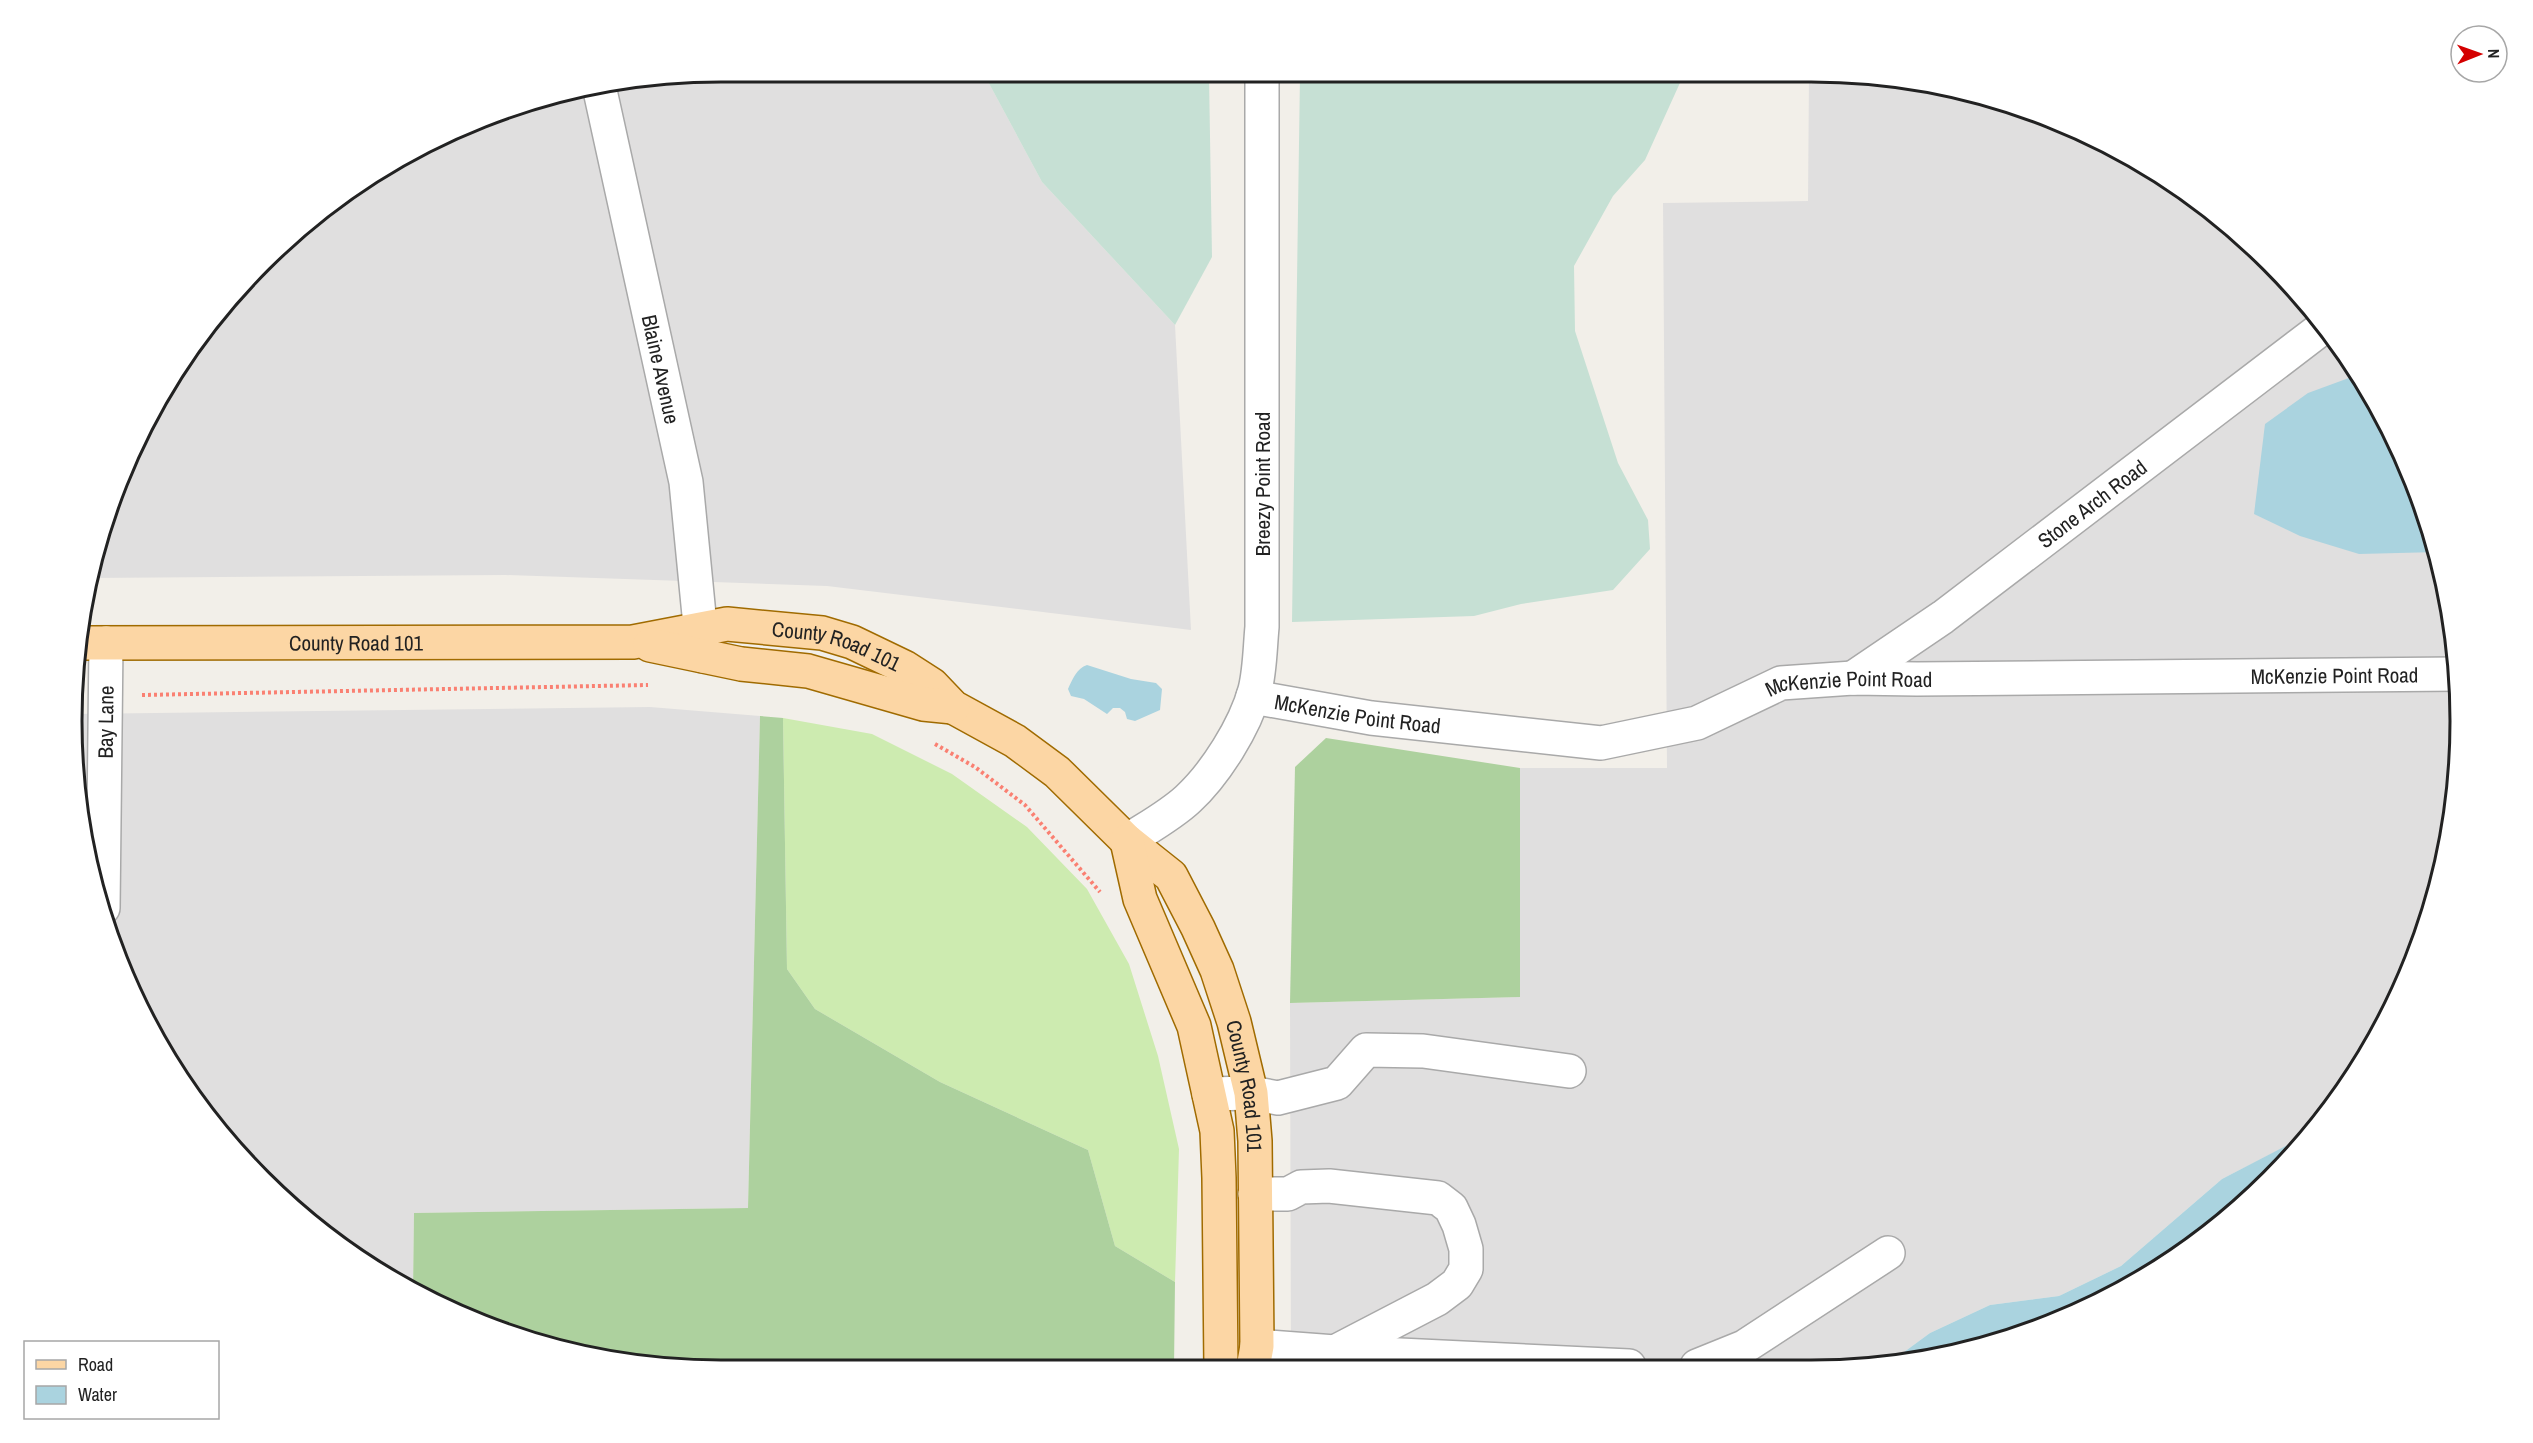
<svg xmlns="http://www.w3.org/2000/svg" width="2533" height="1443" font-family="'Archivo Narrow',sans-serif">
  <rect width="100%" height="100%" fill="#f2efe9"/>
  <!-- residential -->
  <g fill="#e0dfdf">
    <polygon points="1854,73 1980,94 2137,159 2240,233 2327,326 2394,435 2439,554 2460,679 2455,807 2426,931 2374,1047 2306,1136 2222,1179 2121,1266 2059,1296 1990,1305 1930,1333 1885,1366 1291,1368 1290,1003 1519,997 1520,768 1667,768 1663,203 1808,201 1809,74"/>
    <polygon points="985,76 1042,182 1175,325 1191,630 827,586 505,575 89,578 94,553 139,435 182,360 262,262 326,206 434,139 513,106 636,78"/>
    <polygon points="650,707 760,716 748,1208 414,1213 413,1291 396,1284 294,1210 233,1149 159,1047 121,970 85,849 73,764 75,714"/>
  </g>
  <!-- grass -->
  <polygon fill="#cdebb0" points="783,718 872,734 952,774 1027,827 1087,889 1129,964 1158,1056 1179,1149 1175,1282 1115,1246 1088,1150 940,1082 815,1009 787,969"/>
  <!-- forest -->
  <g fill="#add19e">
    <polygon points="760,716 783,718 787,969 815,1009 940,1082 1088,1150 1115,1246 1175,1282 1174,1368 679,1370 513,1337 413,1291 414,1213 748,1208"/>
    <polygon points="1326,738 1520,768 1520,997 1290,1003 1295,767"/>
  </g>
  <!-- wetland -->
  <g fill="#c6e0d4">
    <polygon points="1684,74 1645,160 1613,196 1574,266 1575,331 1618,463 1648,520 1650,549 1613,590 1521,604 1474,616 1292,622 1300,75"/>
    <polygon points="985,76 1209,76 1212,257 1175,325 1042,182"/>
  </g>
  <!-- water -->
  <g fill="#aad3df">
    <polygon points="2357,375 2394,435 2438,552 2359,554 2300,536 2254,514 2265,424 2308,393"/>
    <path d="M1087 665 1131 679 1156 683 1162 689 1160 710 1135 721 1127 719 1125 712 1120 708H1113L1107 714 1084 699 1071 696 1068 689C1072 680 1077 668 1087 665Z"/>
    <polygon points="2305,1136 2271,1181 2172,1262 2021,1336 1896,1365 1885,1366 1930,1333 1990,1305 2059,1296 2121,1266 2222,1179"/>
  </g>
  <g fill="none" stroke-linecap="round" stroke-linejoin="round">
    <!-- minor casing -->
    <g stroke="#a9a9a9" stroke-width="36">
      <g id="minor">
        <path id="s1" d="M599 86 686 482 703 656"/>
        <path id="s2" d="M1853 678 1943 617 2326 325"/>
        <path id="s3" d="M1253 697 1371 718 1601 743 1697 723 1781 683 1853 678 1917 679 2459 674"/>
        <path d="M1127 841C1147 828 1171 815 1188 799 1215 774 1245 727 1255 690 1260 670 1260 648 1262 627V75"/>
        <path id="s4" d="M103 908 106 643"/>
        <polyline points="1209,1094 1251,1093 1278,1098 1337,1083 1366,1050 1423,1051 1569,1071"/>
        <polyline points="1255,1194 1288,1194 1301,1187 1329,1186 1438,1198 1451,1208 1459,1225 1466,1249 1466,1269 1457,1284 1437,1299 1335,1352 1257,1346"/>
        <polyline points="1337,1352 1629,1366"/>
        <polyline points="1697,1366 1744,1347 1888,1253"/>
      </g>
    </g>
    <!-- major casing -->
    <g stroke="#a06b00" stroke-width="36">
      <g id="major">
        <path id="s5" d="M77 643 633 642 727 624 822 633 852 642 904 667 932 685 953 707 1015 741 1057 772 1127 841 1171 876 1198 928 1217 970 1234 1022 1251 1093 1255 1141 1257 1346 1253 1368"/>
        <polyline points="650,645 741,664 808,671 923,704 953,707"/>
        <polyline points="1127,841 1140,899 1194,1026 1217,1131 1219,1178 1221,1368"/>
      </g>
    </g>
    <!-- path -->
    <g stroke="#fa8072" stroke-width="4" stroke-dasharray="3 3" stroke-linecap="butt">
      <polyline points="142,695 648,685"/>
      <polyline points="935,744 975,767 1025,805 1100,892"/>
    </g>
    <!-- minor -->
    <use href="#minor" stroke="#fff" stroke-width="33"/>
    <!-- major -->
    <use href="#major" stroke="#fcd6a4" stroke-width="33"/>
  </g>
  <g text-anchor="middle" dominant-baseline="central" stroke-width="5" stroke-linejoin="round" paint-order="stroke">
    <!-- street labels -->
    <g font-size="21" fill="#222" stroke="#fff">
      <text stroke="none"><textPath href="#s1" startOffset="290">Blaine Avenue</textPath></text>
      <text transform="translate(1262 484) rotate(-90)">Breezy Point Road</text>
      <text stroke="none"><textPath href="#s2" startOffset="296">Stone Arch Road</textPath></text>
      <text stroke="none"><textPath href="#s5" startOffset="279">County Road 101</textPath></text>
      <text stroke="none"><textPath href="#s5" startOffset="764">County Road 101</textPath></text>
      <text stroke="none"><textPath href="#s3" startOffset="1096">McKenzie Point Road</textPath></text>
      <text stroke="none"><textPath href="#s3" startOffset="610">McKenzie Point Road</textPath></text>
      <text stroke="none"><textPath href="#s3" startOffset="106">McKenzie Point Road</textPath></text>
      <text stroke="none"><textPath href="#s4" startOffset="186">Bay Lane</textPath></text>
      <text stroke="none"><textPath href="#s5" startOffset="1402">County Road 101</textPath></text>
    </g>
  </g>
  <!-- crop -->
  <path d="M0 0H2533V1443H0ZM721 82H1811A639 639 0 0 1 2450 721V721A639 639 0 0 1 1811 1360H721A639 639 0 0 1 82 721V721A639 639 0 0 1 721 82Z" fill="#fff" fill-rule="evenodd"/>
  <path fill="none" stroke="#222" stroke-width="3" d="M721 82H1811A639 639 0 0 1 2450 721V721A639 639 0 0 1 1811 1360H721A639 639 0 0 1 82 721V721A639 639 0 0 1 721 82Z"/>
  <!-- legend -->
  <rect x="24" y="1341" width="195" height="78" fill="#ffffff" stroke="#a7a7a7" stroke-width="1.5"/>
  <rect x="36" y="1360" width="30" height="9" fill="#fcd6a4" stroke="#a7a7a7" stroke-width="1.5"/>
  <text x="78" y="1371" font-size="18" fill="#222222">Road</text>
  <rect x="36" y="1386" width="30" height="18" fill="#aad3df" stroke="#a7a7a7" stroke-width="1.5"/>
  <text x="78" y="1401" font-size="18" fill="#222222">Water</text>
  <!-- north arrow -->
  <g transform="translate(2479 54) rotate(89)"><circle r="28" fill="#ffffff" stroke="#a7a7a7" stroke-width="1.5"/>
  <path d="M0-4.5L10 22L0 15L-10 22Z" fill="#d40000"/>
  <text y="-9" font-size="16" font-weight="bold" text-anchor="middle" fill="#222222">N</text>
  </g>
</svg>
